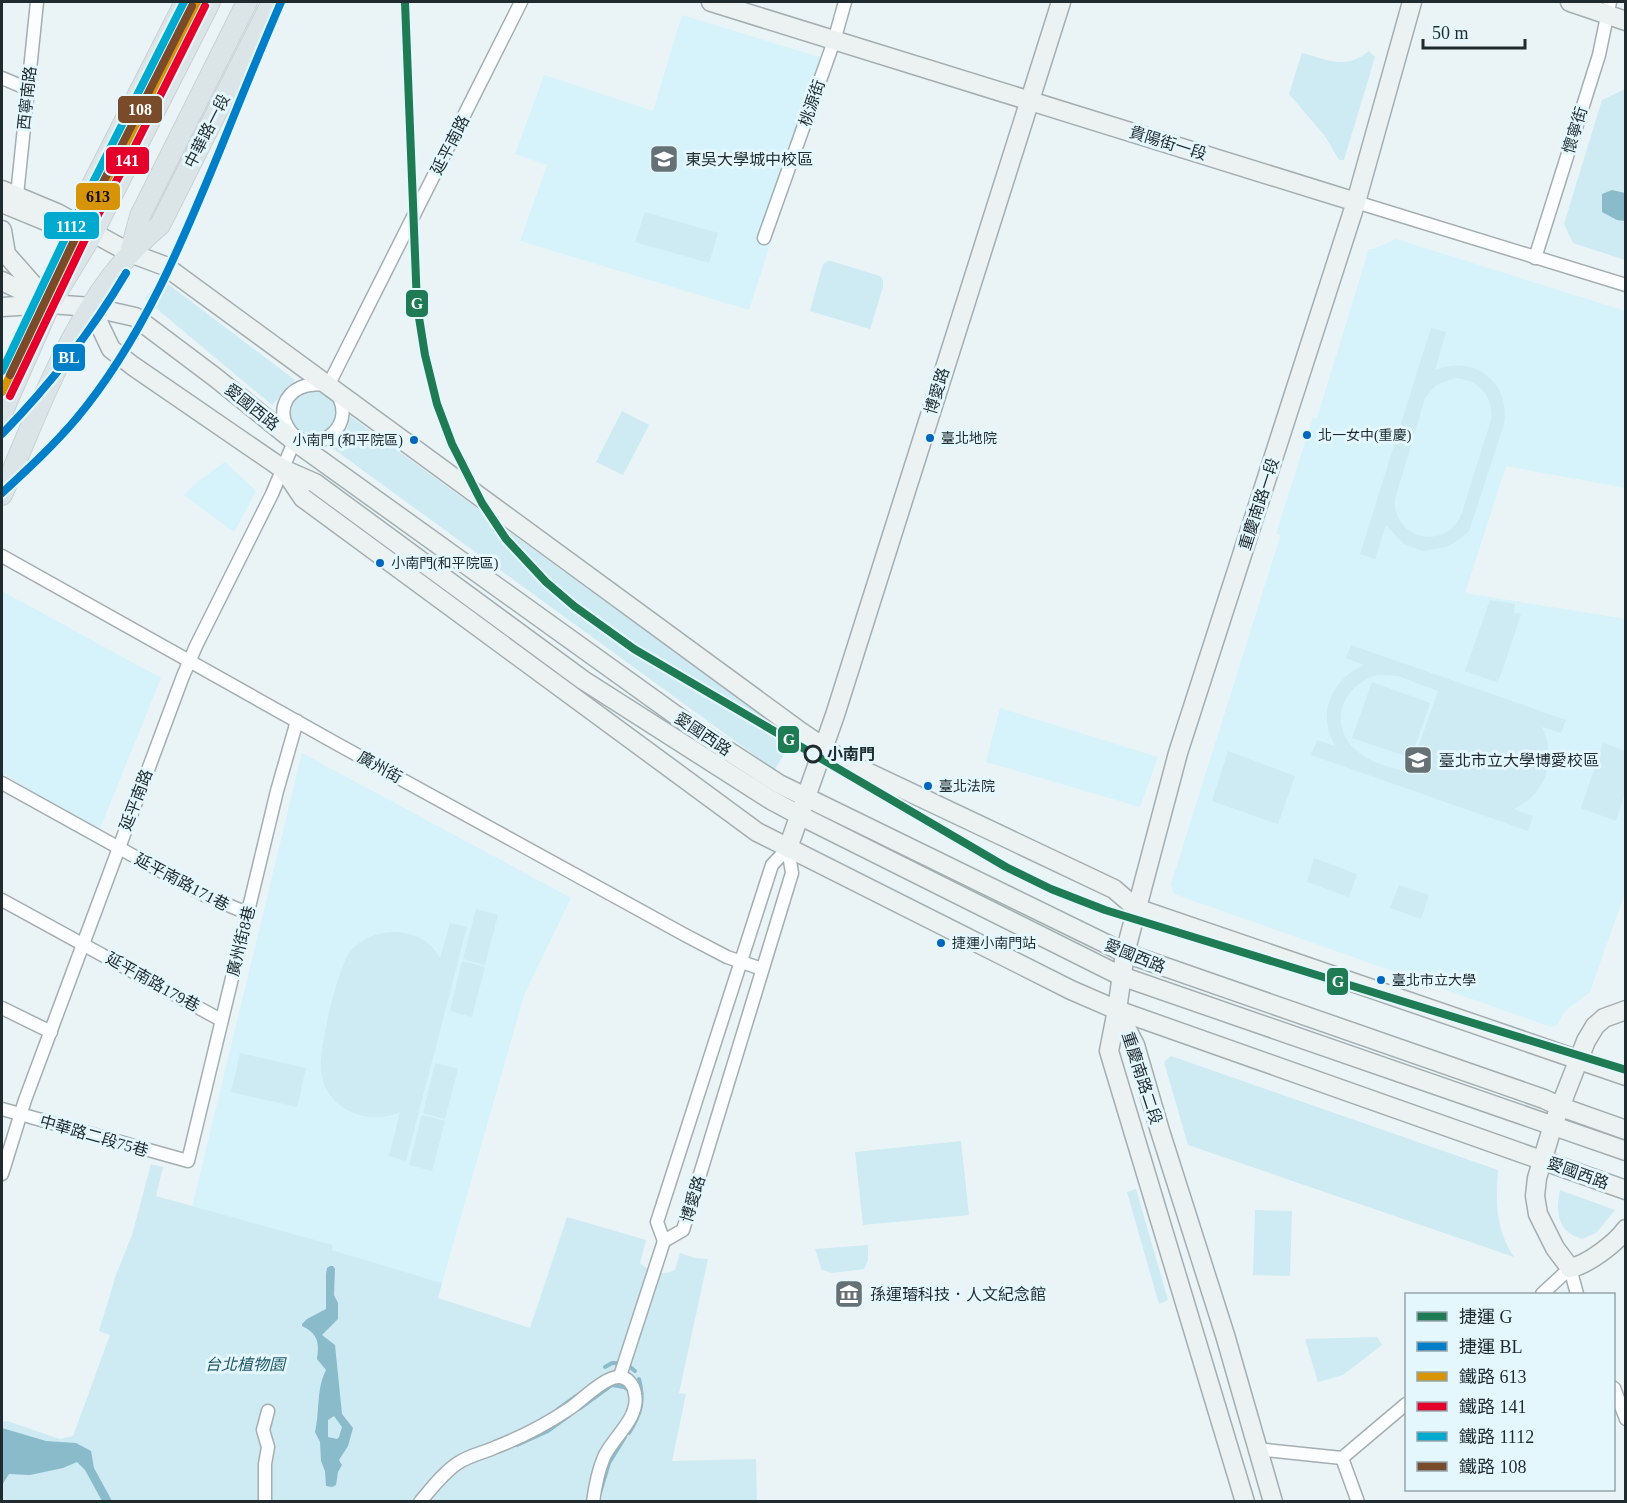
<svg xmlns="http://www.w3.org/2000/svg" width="1627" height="1503" font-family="'Times New Roman','Noto Sans TC',serif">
  <rect width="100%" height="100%" fill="#eaf4f7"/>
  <!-- built -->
  <g fill="#d6f2fa">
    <polygon points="682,15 829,60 749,310 520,241 547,165 515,154 544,75 653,111"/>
    <polygon points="1396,239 1625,311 1625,488 1506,466 1465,593 1625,619 1625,893 1590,992 1565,1011 1557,1025 1551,1027 1174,894 1171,884 1280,537 1280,535 1276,534 1313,417 1317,418 1369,249 1373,249"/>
    <polygon points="225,462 256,491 234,532 184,495 197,482"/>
    <polygon points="2,591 161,678 99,831 2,773"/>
    <polygon points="1000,708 1158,757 1140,807 986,762"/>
    <polygon points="302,753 571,898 524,995 442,1283 332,1250 333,1245 192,1207"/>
  </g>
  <!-- green -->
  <g fill="#ceeaf3" fill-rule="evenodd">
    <path d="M1369 51 1375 57 1344 160H1339L1325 136 1289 94 1302 53C1328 60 1346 70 1369 51Z"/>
    <polygon points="1625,89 1625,260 1573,243 1564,224 1602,100"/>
    <polygon points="645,212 718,233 709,263 635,242"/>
    <polygon points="828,261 831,261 880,276 883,280 883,287 870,329 810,311 823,264"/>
    <polygon points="160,278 295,380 272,405 145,299"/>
    <path d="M1431 328 1446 332 1435 370C1474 354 1511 382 1504 424L1469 531 1460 539 1447 547 1423 551 1404 544 1386 525 1375 559 1360 554ZM1455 378C1478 379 1494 396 1491 420 1484 443 1476 467 1469 490 1465 501 1463 516 1455 525 1445 537 1427 540 1413 533 1400 526 1394 513 1395 499L1425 398 1436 385Z"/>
    <circle cx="313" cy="414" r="23"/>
    <polygon points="622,411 649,425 623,475 596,462"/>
    <path d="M350 416 793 738 775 770 328 445C344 440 347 433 350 416Z"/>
    <polygon points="1490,600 1515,604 1514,613 1521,614 1500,677 1496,682 1465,671"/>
    <path d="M1351 645 1566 720 1561 733 1542 727C1557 758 1547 795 1513 809L1533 816 1528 831 1311 755 1317 740 1335 746C1333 741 1329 734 1328 728 1322 701 1340 675 1364 665L1346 658ZM1378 675 1398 676 1438 691 1409 773C1393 768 1371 763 1358 752 1326 726 1342 684 1378 675Z"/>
    <polygon points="1372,682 1430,703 1411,758 1352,738"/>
    <polygon points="1603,743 1625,751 1625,793 1616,821 1581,808"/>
    <polygon points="1228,751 1295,776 1278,824 1212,801"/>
    <polygon points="1314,858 1357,874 1349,897 1307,882"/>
    <polygon points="1399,885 1429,895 1421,919 1390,908"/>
    <polygon points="476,909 498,915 485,965 463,959"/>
    <path d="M450 923 467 927 406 1161 389 1156 400 1112C368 1126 325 1110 321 1071 318 1050 338 967 350 952 370 928 410 925 432 947 435 950 438 955 440 958Z"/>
    <polygon points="462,961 485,967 472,1017 450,1011"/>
    <polygon points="240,1053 306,1068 297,1107 231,1092"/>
    <path d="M1171 1056 1498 1170C1496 1204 1495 1228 1514 1257L1188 1145 1164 1062Z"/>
    <polygon points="435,1063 458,1069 445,1119 423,1113"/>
    <polygon points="422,1115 445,1121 432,1171 409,1165"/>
    <polygon points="961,1141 969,1215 863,1225 855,1152"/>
    <path d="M151 1164 163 1167 156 1196 333 1245 332 1250 442 1283 438 1298 530 1328 567 1217 646 1240 640 1263C653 1274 660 1276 675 1270L680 1253 695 1258 708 1259 679 1393 686 1394 672 1461 756 1459 757 1501H2V1422L7 1421 60 1439 73 1436 110 1335 99 1331 116 1275 132 1235Z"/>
    <polygon points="1136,1189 1168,1300 1159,1304 1127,1192"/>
    <path d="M1560 1190 1615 1210 1596 1233 1582 1239C1558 1232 1555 1213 1560 1190Z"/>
    <polygon points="1255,1210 1292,1211 1290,1276 1253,1275"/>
    <polygon points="868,1245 868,1261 864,1269 832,1273 822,1270 815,1249"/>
    <polygon points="1377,1337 1382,1345 1343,1375 1318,1382 1305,1339"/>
  </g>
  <!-- water -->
  <g fill="#8abbca" fill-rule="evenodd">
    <polygon points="1612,190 1625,193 1625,221 1617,220 1602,212 1602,194"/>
    <path d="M330 1266H333L335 1269 334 1295 338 1303V1319L322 1335 335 1345 342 1414 353 1428 348 1446 339 1460 342 1465 338 1472 336 1485 332 1487 326 1486 325 1471 321 1461 320 1442 315 1432C320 1412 316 1389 326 1370L317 1359C319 1344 319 1334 302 1326V1324L307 1319 326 1309V1274L327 1268ZM334 1416 342 1427 339 1437 337 1439 328 1437V1420Z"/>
    <polygon points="2,1428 46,1441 76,1443 91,1451 94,1468 112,1501 102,1501 85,1470 77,1462 63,1468 30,1475 9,1474 2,1485"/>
  </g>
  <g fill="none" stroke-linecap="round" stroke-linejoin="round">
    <!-- stream -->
    <g stroke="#8abbca" stroke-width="4">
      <polyline points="629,1366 635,1371"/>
      <polyline points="605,1367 612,1363 620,1363"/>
      <polyline points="558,1409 576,1396"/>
      <polyline points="579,1409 612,1385 624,1387 629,1390"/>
      <path d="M629 1433C641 1414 645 1401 639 1379"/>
      <polyline points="517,1445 548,1431 570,1415"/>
      <polyline points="600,1493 609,1463 625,1437"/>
    </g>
    <!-- street casing -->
    <g stroke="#a4aeb1" stroke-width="15">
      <g id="street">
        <polyline points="2,78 28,89"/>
        <polyline points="17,195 37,2"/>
        <polyline points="1356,202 1626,285"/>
        <polyline points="764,238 834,41 845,2"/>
        <polyline points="1535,258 1599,55 1610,2"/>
        <polyline points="329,384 521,2"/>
        <path d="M329 384C370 425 307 465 287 426 282 417 282 408 287 399 297 384 312 384 329 384Z"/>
        <polyline points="2,556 339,745 685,935 727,957 762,969"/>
        <polyline points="2,783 204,895 247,913"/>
        <polyline points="2,900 221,1020"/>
        <polyline points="2,1008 51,1032"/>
        <polyline points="2,1109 188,1161 277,791 297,721"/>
        <polyline points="2,1174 25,1100 183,676 196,646 272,494 296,437"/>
        <polyline points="664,1241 683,1230 792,873 788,848"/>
        <polyline points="664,1241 657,1222 772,865 788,848"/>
        <polyline points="1542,1294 1570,1268 1577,1294"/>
        <polyline points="620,1376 664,1241"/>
        <polyline points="1614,1388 1626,1419"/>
        <polyline points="1258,1452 1266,1450 1342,1458 1406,1404"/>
        <polyline points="1342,1458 1358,1502"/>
        <polyline points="265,1502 265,1464 268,1447 263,1430 268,1411"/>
        <path d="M420 1502C431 1489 444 1472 458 1463 470 1455 483 1453 496 1447 522 1437 545 1425 569 1409 581 1401 603 1378 618 1377 627 1376 634 1385 635 1394 640 1418 613 1437 604 1457 598 1471 595 1487 593 1502"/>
      </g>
    </g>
    <!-- secondary casing -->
    <g stroke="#a4aeb1" stroke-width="21">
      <g id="secondary">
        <polyline points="711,2 1356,202"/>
        <polyline points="1570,2 1626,21"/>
        <polyline points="2,190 57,213 130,253 165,266 801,732 844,761 1114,889 1136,908 1626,1076"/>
        <polyline points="2,203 53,224"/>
        <polyline points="2,230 6,254 50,304"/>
        <polyline points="2,281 43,301"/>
        <polyline points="2,307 50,304 91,307 135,317 216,378 294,441 702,734 779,784 1125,953 1544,1099 1561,1107 1626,1130"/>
        <polyline points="91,307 111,349 133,366 283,469 315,483 583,680 771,800 799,815 1121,976 1626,1151"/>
        <polyline points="284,470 303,498 757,832 1071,990 1117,1010 1626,1190"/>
        <polyline points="788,848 835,715 1061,2"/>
        <polyline points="1117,1010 1135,1045 1160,1131 1225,1335 1273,1502"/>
        <path d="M1626 1010 1604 1018 1595 1026 1586 1041 1553 1125 1537 1178 1535 1196 1538 1214 1555 1248 1570 1268C1587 1265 1615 1244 1626 1229"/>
        <polyline points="1245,1502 1109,1051 1117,1010 1125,953 1178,753 1356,202 1412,2"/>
      </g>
    </g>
    <!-- primary casing -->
    <g stroke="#cbd1d2" stroke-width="22">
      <g id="primary">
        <polyline points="93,230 90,189 185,2"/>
        <polyline points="130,253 140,216 247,2"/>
        <polyline points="2,413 50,304 93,233 210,2"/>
        <path d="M2 495C42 402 80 291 160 225L272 2"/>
      </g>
    </g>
    <!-- street -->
    <use href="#street" stroke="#fcfdfe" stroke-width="12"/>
    <!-- secondary -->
    <use href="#secondary" stroke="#ecf1f2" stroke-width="18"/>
    <!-- primary -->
    <use href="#primary" stroke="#dbe5e8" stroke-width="20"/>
    <!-- rail-1 casing -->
    <g stroke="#e4f7fd" stroke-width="12">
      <polyline id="rail-1" points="2,392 80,229 122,152 197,2"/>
    </g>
    <!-- rail-2 casing -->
    <g stroke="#e4f7fd" stroke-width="12">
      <polyline id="rail-2" points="10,396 88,233 130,156 205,6"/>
    </g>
    <!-- rail-3 casing -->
    <g stroke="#e4f7fd" stroke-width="12">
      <polyline id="rail-3" points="2,371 71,226 184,2"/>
    </g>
    <!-- rail-4 casing -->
    <g stroke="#e4f7fd" stroke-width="12">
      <polyline id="rail-4" points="10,375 79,230 192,6"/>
    </g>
    <!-- rail-1 -->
    <use href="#rail-1" stroke="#d79407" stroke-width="8"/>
    <!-- rail-2 -->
    <use href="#rail-2" stroke="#e4002b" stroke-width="8"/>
    <!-- rail-3 -->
    <use href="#rail-3" stroke="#00a9ce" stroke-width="8"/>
    <!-- rail-4 -->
    <use href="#rail-4" stroke="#7a4b2a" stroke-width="8"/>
    <!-- metro-1 casing -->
    <g stroke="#e4f7fd" stroke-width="12">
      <polyline id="metro-1" points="405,2 417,305 425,355 437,404 452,444 482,503 506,539 546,582 574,606 634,649 1006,867 1051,889 1105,910 1626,1070"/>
    </g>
    <!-- metro-2 casing -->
    <g stroke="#e4f7fd" stroke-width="12">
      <g id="metro-2">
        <path d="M2 434C50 385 91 332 126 273"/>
        <path d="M2 493C28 469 53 446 76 419 142 340 182 243 220 150 240 100 260 51 281 2"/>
      </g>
    </g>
    <!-- metro-1 -->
    <use href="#metro-1" stroke="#1e7b54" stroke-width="8"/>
    <!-- metro-2 -->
    <use href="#metro-2" stroke="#007ec7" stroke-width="8"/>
  </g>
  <!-- icons -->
  <defs>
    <g id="university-square" transform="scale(1.5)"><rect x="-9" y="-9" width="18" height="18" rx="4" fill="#667175" stroke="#e4f7fd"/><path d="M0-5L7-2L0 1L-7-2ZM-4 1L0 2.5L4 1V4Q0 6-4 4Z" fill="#fff"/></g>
    <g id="museum-square" transform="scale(1.5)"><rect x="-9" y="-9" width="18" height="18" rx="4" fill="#667175" stroke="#e4f7fd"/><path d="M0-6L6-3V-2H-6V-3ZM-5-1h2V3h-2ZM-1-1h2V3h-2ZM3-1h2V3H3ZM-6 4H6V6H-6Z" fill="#fff"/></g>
  </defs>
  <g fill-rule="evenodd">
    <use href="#university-square" x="664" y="159"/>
    <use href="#university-square" x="1418" y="760"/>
    <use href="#museum-square" x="849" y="1294"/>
  </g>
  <!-- markers -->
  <g fill="#0065bd" stroke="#e4f7fd" stroke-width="2">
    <circle cx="1307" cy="435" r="5"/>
    <circle cx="930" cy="438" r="5"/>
    <circle cx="414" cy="440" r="5"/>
    <circle cx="380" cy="563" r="5"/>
    <circle cx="928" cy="786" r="5"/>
    <circle cx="941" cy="943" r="5"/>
    <circle cx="1381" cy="980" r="5"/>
  </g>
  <circle fill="#e4f7fd" stroke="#1f2b2f" stroke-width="3" cx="813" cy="754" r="8"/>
  <g text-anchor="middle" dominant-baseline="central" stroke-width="6" stroke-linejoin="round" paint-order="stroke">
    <!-- bus labels -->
    <g font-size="14" fill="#1f2b2f" stroke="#e4f7fd" text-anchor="start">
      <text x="1318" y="435">北一女中(重慶)</text>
      <text x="941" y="438">臺北地院</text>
      <text x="403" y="440" text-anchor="end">小南門 (和平院區)</text>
      <text x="391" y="563">小南門(和平院區)</text>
      <text x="939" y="786">臺北法院</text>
      <text x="952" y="943">捷運小南門站</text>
      <text x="1392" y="980">臺北市立大學</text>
    </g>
    <!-- street labels -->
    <g font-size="16" fill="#1f2b2f" stroke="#e4f7fd">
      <text transform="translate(27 98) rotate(-84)">西寧南路</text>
      <text transform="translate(812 103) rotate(-71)">桃源街</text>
      <text transform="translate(1575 130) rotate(-73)">懷寧街</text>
      <text transform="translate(207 131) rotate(-63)">中華路一段</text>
      <text transform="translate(1168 143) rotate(17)">貴陽街一段</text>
      <text transform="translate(450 145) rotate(-63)">延平南路</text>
      <text transform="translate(937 391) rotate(-73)">博愛路</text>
      <text transform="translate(252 407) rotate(39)">愛國西路</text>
      <text transform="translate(1259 504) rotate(-72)">重慶南路一段</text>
      <text transform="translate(703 734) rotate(34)">愛國西路</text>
      <text transform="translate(380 767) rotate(29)">廣州街</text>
      <text transform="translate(136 800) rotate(-69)">延平南路</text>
      <text transform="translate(182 882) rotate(28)">延平南路171巷</text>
      <text transform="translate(241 941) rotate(-76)">廣州街8巷</text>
      <text transform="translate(1135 956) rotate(22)">愛國西路</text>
      <text transform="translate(153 982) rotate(29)">延平南路179巷</text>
      <text transform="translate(1142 1078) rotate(72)">重慶南路二段</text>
      <text transform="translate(94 1136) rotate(16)">中華路二段75巷</text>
      <text transform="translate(1578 1173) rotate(20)">愛國西路</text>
      <text transform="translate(693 1199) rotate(-73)">博愛路</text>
    </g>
    <!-- poi labels -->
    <g font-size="16" fill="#1f2b2f" stroke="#e4f7fd" text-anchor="start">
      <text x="685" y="159">東吳大學城中校區</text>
      <text x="1439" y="760">臺北市立大學博愛校區</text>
      <text x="870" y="1294">孫運璿科技．人文紀念館</text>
    </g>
    <!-- stop labels -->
    <g font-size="16" font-weight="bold" fill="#1f2b2f" stroke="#e4f7fd" text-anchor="start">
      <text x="827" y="754">小南門</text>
    </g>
    <!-- park labels -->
    <g font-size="16" font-style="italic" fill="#235968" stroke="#e4f7fd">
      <text x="245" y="1364">台北植物園</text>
    </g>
  </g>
  <g stroke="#e4f7fd" stroke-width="2">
    <rect x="117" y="95" width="46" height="29" rx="6" fill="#7a4b2a"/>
    <rect x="105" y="146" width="45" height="29" rx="6" fill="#e4002b"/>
    <rect x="75" y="182" width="46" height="29" rx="6" fill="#d79407"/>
    <rect x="43" y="211" width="57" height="29" rx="6" fill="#00a9ce"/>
    <rect x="405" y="289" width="24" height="29" rx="6" fill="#1e7b54"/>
    <rect x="52" y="343" width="34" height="29" rx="6" fill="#007ec7"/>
    <rect x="777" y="725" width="23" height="29" rx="6" fill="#1e7b54"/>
    <rect x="1326" y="967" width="23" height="29" rx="6" fill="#1e7b54"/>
  </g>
  <g font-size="16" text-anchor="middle" font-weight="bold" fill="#fff">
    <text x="140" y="115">108</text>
    <text x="127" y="166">141</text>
    <text x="71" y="232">1112</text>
    <text x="417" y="309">G</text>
    <text x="69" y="363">BL</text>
    <text x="789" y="745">G</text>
    <text x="1338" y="987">G</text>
  </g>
  <g font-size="16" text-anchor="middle" font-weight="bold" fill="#111">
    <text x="98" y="202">613</text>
  </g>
  <!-- border -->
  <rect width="1627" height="1503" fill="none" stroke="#1f2b2f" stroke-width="6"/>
  <!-- legend -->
  <rect x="1405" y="1293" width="210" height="198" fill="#e4f7fd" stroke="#95a5ab" stroke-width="1.5"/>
  <rect x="1417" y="1312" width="30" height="9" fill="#1e7b54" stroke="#95a5ab" stroke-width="1.5"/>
  <text x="1459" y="1323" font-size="18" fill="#1f2b2f">捷運 G</text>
  <rect x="1417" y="1342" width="30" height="9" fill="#007ec7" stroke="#95a5ab" stroke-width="1.5"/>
  <text x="1459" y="1353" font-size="18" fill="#1f2b2f">捷運 BL</text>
  <rect x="1417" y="1372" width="30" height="9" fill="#d79407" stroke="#95a5ab" stroke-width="1.5"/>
  <text x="1459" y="1383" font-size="18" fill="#1f2b2f">鐵路 613</text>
  <rect x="1417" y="1402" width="30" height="9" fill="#e4002b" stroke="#95a5ab" stroke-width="1.5"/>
  <text x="1459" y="1413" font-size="18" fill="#1f2b2f">鐵路 141</text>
  <rect x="1417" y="1432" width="30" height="9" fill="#00a9ce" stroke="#95a5ab" stroke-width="1.5"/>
  <text x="1459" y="1443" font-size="18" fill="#1f2b2f">鐵路 1112</text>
  <rect x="1417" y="1462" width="30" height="9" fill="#7a4b2a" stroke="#95a5ab" stroke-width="1.5"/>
  <text x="1459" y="1473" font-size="18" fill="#1f2b2f">鐵路 108</text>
  <!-- scale -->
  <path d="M1423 39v9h102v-9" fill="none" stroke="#1f2b2f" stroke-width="3"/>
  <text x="1432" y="39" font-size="18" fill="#1f2b2f" stroke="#e4f7fd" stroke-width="4.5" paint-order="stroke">50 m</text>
</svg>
